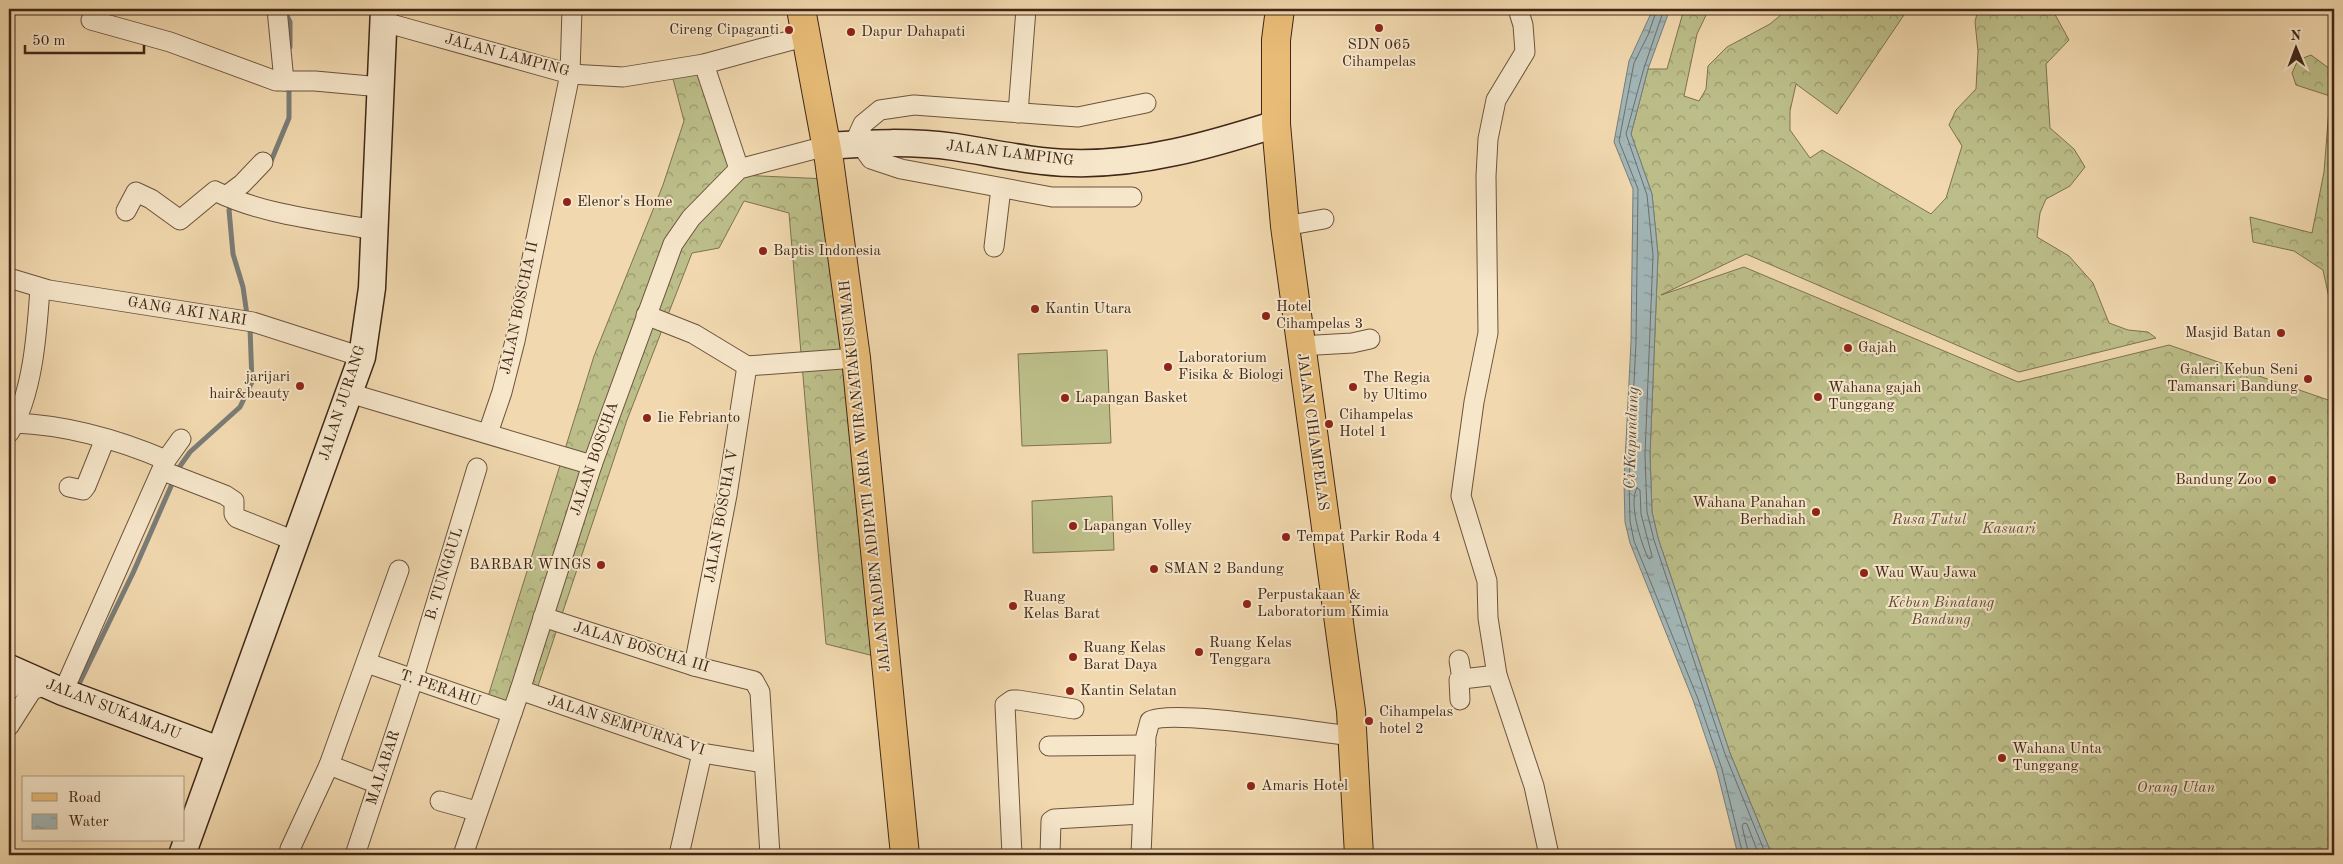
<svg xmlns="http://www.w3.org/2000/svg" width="2343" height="864" font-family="'Old Standard TT',serif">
  <defs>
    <pattern id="forest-crowns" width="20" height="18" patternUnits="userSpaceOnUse" patternTransform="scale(1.25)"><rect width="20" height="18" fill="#bcbe89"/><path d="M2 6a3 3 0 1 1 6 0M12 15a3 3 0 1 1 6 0" fill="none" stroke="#9a9a6f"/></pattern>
    <pattern id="water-ripples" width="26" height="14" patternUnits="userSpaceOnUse" patternTransform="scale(1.25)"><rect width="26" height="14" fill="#a1b6b7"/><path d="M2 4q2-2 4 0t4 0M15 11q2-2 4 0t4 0" fill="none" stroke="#859494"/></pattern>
  </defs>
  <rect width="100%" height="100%" fill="#f1d8ae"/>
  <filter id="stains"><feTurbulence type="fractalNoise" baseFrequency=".004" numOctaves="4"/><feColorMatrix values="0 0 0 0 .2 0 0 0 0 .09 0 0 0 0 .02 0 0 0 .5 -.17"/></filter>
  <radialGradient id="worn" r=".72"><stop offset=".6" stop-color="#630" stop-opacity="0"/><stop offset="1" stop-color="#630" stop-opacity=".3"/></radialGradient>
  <!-- grass -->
  <g fill="#bcbe89" stroke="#7e7250">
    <polygon points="1107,350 1111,443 1022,446 1018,354"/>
    <polygon points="1112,496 1114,550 1033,553 1032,501"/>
  </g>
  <!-- forest -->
  <g fill="url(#forest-crowns)" stroke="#7e7250">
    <polygon points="1684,9 1709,9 1697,34 1684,96 1699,101 1706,89 1708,66 1727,47 1770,24 1788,9 1908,9 1837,114 1796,84 1790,111 1790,130 1810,158 1822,150 1931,214 1946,198 1962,146 1949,125 1956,110 1976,89 1978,51 1975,22 1978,9 2052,9 2069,40 2046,64 2050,128 2074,149 2085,167 2070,186 2046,199 2040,213 2037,237 2069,256 2093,283 2109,323 2128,330 2148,332 2156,338 2019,372 1746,254 1661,295 1744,267 2018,382 2169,345 2334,402 2334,855 1772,855 1730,753 1658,538 1652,512 1650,455 1658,255 1652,194 1631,134 1648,69 1667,69"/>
    <polygon points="2311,55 2334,72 2334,321 2323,270 2294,251 2253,242 2250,217 2312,233 2324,172 2330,96 2296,85 2292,73 2298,60"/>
    <polygon points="701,73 738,175 828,179 882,658 826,644 789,213 744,201 719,248 692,253 627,420 537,689 511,711 486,703 594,356 663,185 684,121 672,75"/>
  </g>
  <!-- water -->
  <polygon fill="url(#water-ripples)" stroke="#7a7d77" points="1653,9 1670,9 1648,69 1631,134 1652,194 1658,255 1650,455 1652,512 1658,538 1730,753 1772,855 1738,855 1717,771 1693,700 1630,543 1625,522 1624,482 1631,342 1633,189 1614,142 1629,61"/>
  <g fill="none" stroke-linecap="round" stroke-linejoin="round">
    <!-- shore -->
    <g stroke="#706e67" stroke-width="1">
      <polyline points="1657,9 1648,35 1634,63 1619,141 1638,189 1636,342 1629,482 1630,521 1634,541 1698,699 1722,769 1743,855"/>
      <polyline points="1664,9 1644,68 1626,134 1647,195 1653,255 1645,455 1647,512 1654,540 1725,754 1766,855"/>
      <path d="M1637 488 1640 490 1641 514 1652 556 1650 559 1648 558C1641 542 1628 503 1637 488Z"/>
      <polyline points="1749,855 1742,826 1744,823 1747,824 1759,855"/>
    </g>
    <!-- stream -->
    <g stroke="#7a7d77" stroke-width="5">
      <polyline points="284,9 290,22 290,47"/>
      <polyline points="269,166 289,118 289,86"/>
      <polyline points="232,206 229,210 233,254 243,287 247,315"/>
      <polyline points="178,469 190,452 240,407 252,382 250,328"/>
      <polyline points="80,682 133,573 172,484"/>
      <polyline points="9,703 21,692"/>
    </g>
    <!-- street casing -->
    <g stroke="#6c533d" stroke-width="21">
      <g id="street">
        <polyline points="277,9 284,81"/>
        <polyline points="1518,9 1523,25 1525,52 1496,100 1488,139 1486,176 1488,333 1474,402 1461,496 1487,581 1488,618 1497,675 1534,786 1549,855"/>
        <polyline points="91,20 170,42 276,81 315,81 381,87"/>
        <polyline points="384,22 570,74 623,77 704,64 807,36"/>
        <polyline points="704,64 739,169"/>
        <polyline points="1018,113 1026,9"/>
        <polyline points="226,196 242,184 263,162"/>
        <polyline points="1132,197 1052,197 901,169 871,159 859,142 858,135 863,124 880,110 914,105 1078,117 1146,103"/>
        <path d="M126 211 136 192 151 199 180 220 215 191C263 215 322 220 375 230"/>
        <polyline points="1285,226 1324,219"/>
        <polyline points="994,247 1001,188"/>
        <polyline points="9,278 49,290 253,322 362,357"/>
        <polyline points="646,315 694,334 747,366"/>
        <polyline points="1300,346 1352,343 1370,339"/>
        <polyline points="747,366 856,358"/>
        <polyline points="349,393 592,465"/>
        <path d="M15 423C66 425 119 440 166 460"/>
        <path d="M9 433C33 395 37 332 40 288"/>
        <polyline points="488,433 502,392 515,341 570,74 572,9"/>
        <polyline points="163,471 225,495 234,501 234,514 237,518 295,541"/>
        <polyline points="69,487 83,490 86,486 105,439"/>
        <polyline points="543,617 694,666 754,681 760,692 770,855"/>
        <polyline points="1459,660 1462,679 1459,680 1460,700"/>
        <polyline points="367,663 512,713"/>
        <polyline points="694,666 727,495 747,366"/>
        <polyline points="1462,679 1497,675"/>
        <polyline points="9,690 24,675"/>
        <polyline points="520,690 702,753 763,763"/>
        <polyline points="63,692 166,460 181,439"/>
        <polyline points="9,726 32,690 46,685"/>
        <polyline points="1049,746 1146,745"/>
        <polyline points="329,765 378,784"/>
        <polyline points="440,801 476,811"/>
        <polyline points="294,855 290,849 329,765 399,570"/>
        <polyline points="355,855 413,680 477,468"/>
        <polyline points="463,855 520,690 592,465 673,244 691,218 739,169 826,146"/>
        <polyline points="679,855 702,753"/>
        <polyline points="1012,855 1005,705 1012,700 1018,700 1074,709"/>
        <polyline points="1050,855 1051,821 1054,819 1142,814"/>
        <path d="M1141 855 1146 736 1150 721C1171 708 1319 733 1353 736"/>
      </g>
    </g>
    <!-- secondary casing -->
    <g stroke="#402717" stroke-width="29">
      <g id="secondary">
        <path d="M826 146C869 143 911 141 955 147 994 153 1032 162 1072 163 1141 165 1210 145 1276 124"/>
        <polyline points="9,668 63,692 219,750"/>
        <polyline points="182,855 362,357 372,288 384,9"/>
      </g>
    </g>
    <!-- primary casing -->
    <g stroke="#402717" stroke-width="30">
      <g id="primary">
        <polyline points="801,9 829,160 856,358 905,855"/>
        <polyline points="1280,9 1276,40 1276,124 1285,226 1351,711 1359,855"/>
      </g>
    </g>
    <!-- street -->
    <use href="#street" stroke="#f6e6ca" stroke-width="19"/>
    <!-- secondary -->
    <use href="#secondary" stroke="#f6e6ca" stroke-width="26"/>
    <!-- primary -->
    <use href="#primary" stroke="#e8bc77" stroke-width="28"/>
  </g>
  <!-- markers -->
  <g fill="#8f2418" stroke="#f6e6ca" stroke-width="2">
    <circle cx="1379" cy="28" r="5"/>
    <circle cx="789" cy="30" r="5"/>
    <circle cx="851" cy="32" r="5"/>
    <circle cx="567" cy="202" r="5"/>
    <circle cx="763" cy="251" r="5"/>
    <circle cx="1035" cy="309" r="5"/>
    <circle cx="1266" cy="316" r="5"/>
    <circle cx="2281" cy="333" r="5"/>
    <circle cx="1848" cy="348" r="5"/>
    <circle cx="1168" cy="367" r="5"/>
    <circle cx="2308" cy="379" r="5"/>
    <circle cx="300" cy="386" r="5"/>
    <circle cx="1353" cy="387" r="5"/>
    <circle cx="1818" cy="397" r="5"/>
    <circle cx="1065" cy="398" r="5"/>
    <circle cx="647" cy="418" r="5"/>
    <circle cx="1329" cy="424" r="5"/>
    <circle cx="2272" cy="480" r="5"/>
    <circle cx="1816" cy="512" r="5"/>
    <circle cx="1073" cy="526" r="5"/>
    <circle cx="1286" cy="537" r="5"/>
    <circle cx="601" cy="565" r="5"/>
    <circle cx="1154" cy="569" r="5"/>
    <circle cx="1864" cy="573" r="5"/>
    <circle cx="1247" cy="604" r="5"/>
    <circle cx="1013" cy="606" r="5"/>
    <circle cx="1199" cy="652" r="5"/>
    <circle cx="1073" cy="657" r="5"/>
    <circle cx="1070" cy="691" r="5"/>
    <circle cx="1369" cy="721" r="5"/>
    <circle cx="2002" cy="758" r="5"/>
    <circle cx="1251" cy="786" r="5"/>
  </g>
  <g text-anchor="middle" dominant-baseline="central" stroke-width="4" stroke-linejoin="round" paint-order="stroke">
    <!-- poi labels -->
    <g font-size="15" fill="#402717" stroke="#f6e6ca" text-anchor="start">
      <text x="779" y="30" text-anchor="end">Cireng Cipaganti</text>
      <text x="861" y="32">Dapur Dahapati</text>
      <text x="1379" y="45" text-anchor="middle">SDN 065<tspan x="1379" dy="17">Cihampelas</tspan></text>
      <text x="577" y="202">Elenor's Home</text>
      <text x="773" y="251">Baptis Indonesia</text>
      <text x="1276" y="307">Hotel<tspan x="1276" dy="17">Cihampelas 3</tspan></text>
      <text x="1045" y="309">Kantin Utara</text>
      <text x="2271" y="333" text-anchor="end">Masjid Batan</text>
      <text x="1858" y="348">Gajah</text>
      <text x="1178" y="358">Laboratorium<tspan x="1178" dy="17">Fisika &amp; Biologi</tspan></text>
      <text x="2298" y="370" text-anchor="end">Galeri Kebun Seni<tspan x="2298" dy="17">Tamansari Bandung</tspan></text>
      <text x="290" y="377" text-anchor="end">jarijari<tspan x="290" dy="17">hair&amp;beauty</tspan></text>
      <text x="1363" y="378">The Regia<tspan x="1363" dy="17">by Ultimo</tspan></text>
      <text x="1828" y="388">Wahana gajah<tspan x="1828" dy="17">Tunggang</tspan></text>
      <text x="1075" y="398">Lapangan Basket</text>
      <text x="1339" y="415">Cihampelas<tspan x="1339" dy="17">Hotel 1</tspan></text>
      <text x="657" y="418">Iie Febrianto</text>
      <text x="2262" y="480" text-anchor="end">Bandung Zoo</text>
      <text x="1806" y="503" text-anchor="end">Wahana Panahan<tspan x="1806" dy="17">Berhadiah</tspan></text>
      <text x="1083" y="526">Lapangan Volley</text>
      <text x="1296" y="537">Tempat Parkir Roda 4</text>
      <text x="591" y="565" text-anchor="end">BARBAR WINGS</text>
      <text x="1164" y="569">SMAN 2 Bandung</text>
      <text x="1874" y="573">Wau Wau Jawa</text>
      <text x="1257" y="595">Perpustakaan &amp;<tspan x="1257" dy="17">Laboratorium Kimia</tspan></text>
      <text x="1023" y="597">Ruang<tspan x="1023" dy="17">Kelas Barat</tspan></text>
      <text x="1209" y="643">Ruang Kelas<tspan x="1209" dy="17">Tenggara</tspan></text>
      <text x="1083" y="648">Ruang Kelas<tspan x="1083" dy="17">Barat Daya</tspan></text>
      <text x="1080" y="691">Kantin Selatan</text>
      <text x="1379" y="712">Cihampelas<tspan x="1379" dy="17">hotel 2</tspan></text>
      <text x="2012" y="749">Wahana Unta<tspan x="2012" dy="17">Tunggang</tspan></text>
      <text x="1261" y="786">Amaris Hotel</text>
    </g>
    <!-- street labels -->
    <g font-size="15" fill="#402717" stroke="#f6e6ca">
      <text transform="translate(507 56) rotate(15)">JALAN LAMPING</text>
      <text transform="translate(1010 154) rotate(7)">JALAN LAMPING</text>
      <text transform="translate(520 308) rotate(-78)">JALAN BOSCHA II</text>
      <text transform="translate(187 312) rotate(9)">GANG AKI NARI</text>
      <text transform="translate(343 403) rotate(-72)">JALAN JURANG</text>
      <text transform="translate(1312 432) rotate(82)">JALAN CIHAMPELAS</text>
      <text transform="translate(595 459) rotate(-71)">JALAN BOSCHA</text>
      <text transform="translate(866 476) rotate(-96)">JALAN RADEN ADIPATI ARIA WIRANATAKUSUMAH</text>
      <text transform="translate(722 516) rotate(-80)">JALAN BOSCHA V</text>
      <text transform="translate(445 574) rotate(-73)">B. TUNGGUL</text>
      <text transform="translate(641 648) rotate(17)">JALAN BOSCHA III</text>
      <text transform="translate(440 689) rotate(19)">T. PERAHU</text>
      <text transform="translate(113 710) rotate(21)">JALAN SUKAMAJU</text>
      <text transform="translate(626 726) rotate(18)">JALAN SEMPURNA VI</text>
      <text transform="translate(384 768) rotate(-72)">MALABAR</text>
    </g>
    <!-- park labels -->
    <g font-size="15" font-style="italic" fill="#5f4d34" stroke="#f6e6ca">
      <text x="1929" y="520">Rusa Tutul</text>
      <text x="2009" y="529">Kasuari</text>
      <text x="1941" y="603">Kebun Binatang<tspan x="1941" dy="17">Bandung</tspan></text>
      <text x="2176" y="788">Orang Utan</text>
    </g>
    <!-- water labels -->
    <g font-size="16" font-style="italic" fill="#584b3f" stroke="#f6e6ca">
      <text transform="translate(1632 438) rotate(-88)">Ci Kapundung</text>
    </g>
  </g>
  <!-- margin -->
  <rect width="2343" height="864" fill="none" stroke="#f1d8ae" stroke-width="30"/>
  <rect x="10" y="10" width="2323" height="844" fill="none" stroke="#402717" stroke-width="2.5"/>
  <rect x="15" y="15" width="2313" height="834" fill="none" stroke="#402717"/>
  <!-- legend -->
  <rect x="22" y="776" width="162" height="65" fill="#f6e6ca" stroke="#ad9a82"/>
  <rect x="32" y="793" width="25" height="8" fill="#e8bc77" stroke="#ad9a82"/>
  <text x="68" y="802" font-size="15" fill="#402717">Road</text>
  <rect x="32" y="814" width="25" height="15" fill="url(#water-ripples)" stroke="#ad9a82"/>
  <text x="68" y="826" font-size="15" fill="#402717">Water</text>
  <!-- north arrow -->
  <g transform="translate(2296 48) rotate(359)" stroke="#f6e6ca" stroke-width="4" paint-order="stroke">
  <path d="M0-4L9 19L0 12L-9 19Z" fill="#402717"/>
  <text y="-8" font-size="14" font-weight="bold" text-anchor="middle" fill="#402717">N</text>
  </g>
  <!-- scale -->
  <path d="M25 45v8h119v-8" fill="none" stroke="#402717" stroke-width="2.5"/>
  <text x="32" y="45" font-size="15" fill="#402717" stroke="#f6e6ca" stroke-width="4" paint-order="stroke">50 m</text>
  <rect width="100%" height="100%" filter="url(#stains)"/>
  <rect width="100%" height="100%" fill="url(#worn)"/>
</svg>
